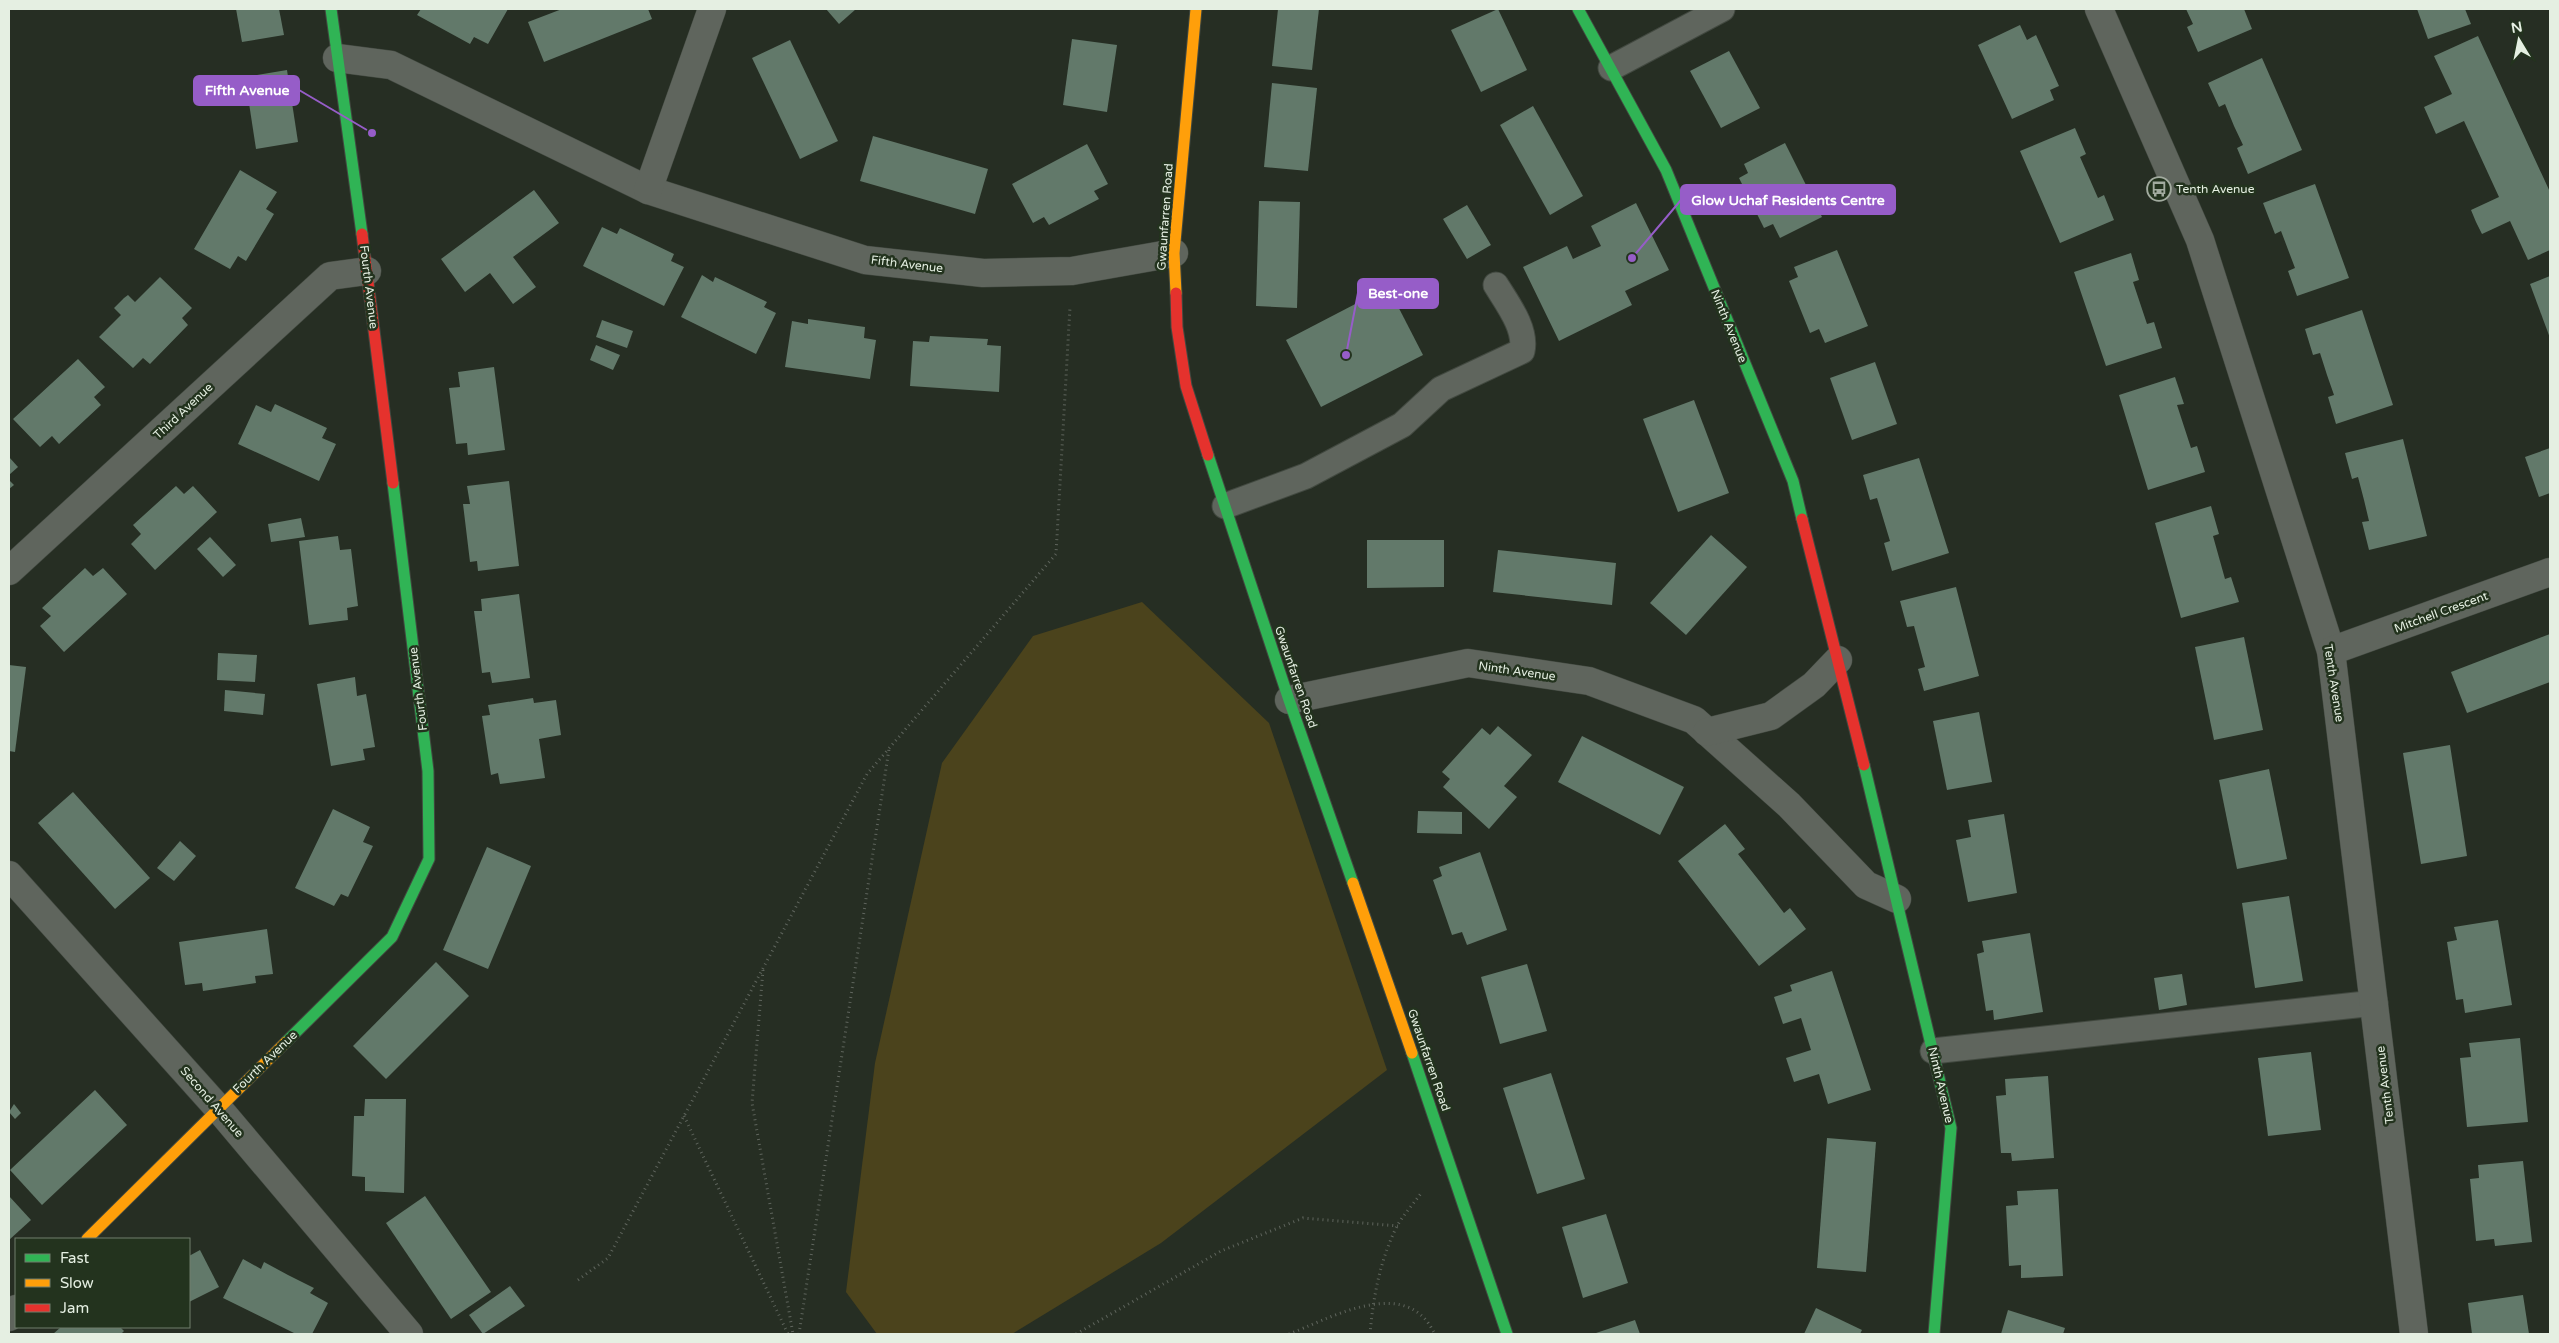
<svg xmlns="http://www.w3.org/2000/svg" width="2559" height="1343" font-family="'Varela Round',sans-serif">
  <rect width="100%" height="100%" fill="#262e23"/>
  <!-- green -->
  <polygon fill="#4b431c" points="1142,602 1269,723 1387,1070 1161,1243 1012,1334 877,1334 846,1292 875,1063 942,763 1033,636"/>
  <!-- building -->
  <g fill="#62796a">
    <polygon points="236,9 279,9 284,35 242,42"/>
    <polygon points="421,9 508,9 488,44 474,37 470,44 417,15"/>
    <polygon points="562,9 648,9 652,19 544,62 528,22"/>
    <polygon points="826,9 856,9 839,24"/>
    <polygon points="1278,9 1319,9 1312,70 1272,66"/>
    <polygon points="1498,9 1527,70 1481,92 1451,30"/>
    <polygon points="2186,9 2244,9 2252,29 2198,52 2187,27 2193,24"/>
    <polygon points="2417,9 2465,9 2471,24 2428,39"/>
    <polygon points="2020,25 2027,40 2036,35 2059,86 2050,90 2054,100 2012,119 1978,45"/>
    <polygon points="2478,36 2550,192 2550,250 2528,260 2510,221 2482,234 2476,222 2471,210 2499,197 2464,121 2436,134 2424,107 2452,94 2434,56"/>
    <polygon points="1072,39 1117,45 1107,112 1063,105"/>
    <polygon points="790,40 838,141 800,159 752,58"/>
    <polygon points="1729,51 1760,108 1721,128 1690,71"/>
    <polygon points="2262,58 2302,150 2248,174 2237,148 2243,145 2234,126 2225,104 2219,107 2208,83"/>
    <polygon points="287,70 298,142 256,149 245,77"/>
    <polygon points="1272,83 1317,88 1308,171 1264,167"/>
    <polygon points="1533,106 1583,196 1550,215 1500,125"/>
    <polygon points="2075,128 2086,154 2080,157 2098,198 2104,195 2114,220 2060,243 2020,151"/>
    <polygon points="873,136 988,169 975,214 860,181"/>
    <polygon points="1785,143 1822,217 1780,238 1773,224 1764,228 1739,178 1748,173 1744,164"/>
    <polygon points="1087,144 1108,184 1094,191 1099,199 1049,225 1044,217 1033,223 1012,184"/>
    <polygon points="240,170 277,192 266,209 274,214 246,261 238,256 230,269 194,249"/>
    <polygon points="2315,184 2349,278 2297,296 2288,271 2295,268 2281,231 2275,234 2263,203"/>
    <polygon points="534,190 559,223 513,257 536,287 513,304 490,273 465,292 441,259"/>
    <polygon points="1259,201 1300,202 1297,308 1256,306"/>
    <polygon points="1636,203 1669,270 1625,291 1632,305 1559,341 1523,267 1567,246 1573,259 1601,246 1591,226"/>
    <polygon points="1467,205 1491,245 1467,259 1443,219"/>
    <polygon points="602,227 617,234 620,228 674,254 671,261 684,267 664,306 583,266"/>
    <polygon points="1837,250 1868,326 1825,343 1819,329 1810,333 1789,281 1798,277 1794,267"/>
    <polygon points="2131,253 2139,280 2133,282 2147,324 2154,322 2162,348 2106,366 2074,272"/>
    <polygon points="702,275 713,282 715,277 767,302 764,307 776,313 756,354 681,317"/>
    <polygon points="2550,276 2550,338 2530,284"/>
    <polygon points="160,277 192,308 182,318 188,325 150,364 143,358 133,368 99,337 121,315 114,308 124,298 128,295 135,302"/>
    <polygon points="1388,287 1423,355 1321,407 1286,340"/>
    <polygon points="2362,310 2393,405 2336,424 2328,397 2334,395 2327,375 2320,353 2313,355 2305,329"/>
    <polygon points="808,319 865,327 864,338 876,340 870,379 785,367 792,321 808,324"/>
    <polygon points="602,320 633,331 627,348 596,337"/>
    <polygon points="930,336 988,339 987,345 1001,346 999,392 910,386 913,341 929,342"/>
    <polygon points="596,345 620,355 613,370 590,360"/>
    <polygon points="78,359 105,387 94,397 101,405 59,444 52,436 40,447 13,419"/>
    <polygon points="1875,362 1897,424 1852,440 1830,378"/>
    <polygon points="494,367 505,450 468,455 467,443 456,444 449,388 460,387 458,372"/>
    <polygon points="2175,377 2184,404 2177,405 2191,448 2197,446 2205,472 2148,490 2119,395"/>
    <polygon points="1694,400 1729,493 1678,512 1643,419"/>
    <polygon points="275,404 327,428 322,438 336,444 319,481 238,444 256,405 271,412"/>
    <polygon points="2403,439 2427,536 2369,550 2362,522 2369,521 2364,500 2358,477 2352,479 2345,453"/>
    <polygon points="2550,448 2550,493 2539,497 2525,457"/>
    <polygon points="9,457 18,467 9,475"/>
    <polygon points="1919,458 1949,553 1892,571 1884,543 1890,541 1877,498 1870,500 1863,475"/>
    <polygon points="9,480 14,485 9,489"/>
    <polygon points="509,481 519,566 478,571 477,561 470,562 463,504 470,504 467,486"/>
    <polygon points="176,486 184,494 193,486 217,512 155,570 131,544 141,534 133,525"/>
    <polygon points="2211,506 2219,534 2213,536 2225,579 2231,577 2239,602 2181,618 2155,523"/>
    <polygon points="301,518 305,537 271,542 268,524"/>
    <polygon points="1711,535 1747,567 1686,635 1650,603"/>
    <polygon points="338,536 340,550 351,549 358,606 347,608 348,620 309,625 299,541"/>
    <polygon points="210,537 236,565 223,577 197,549"/>
    <polygon points="1367,540 1444,540 1444,587 1367,588"/>
    <polygon points="1498,550 1616,563 1612,605 1493,592"/>
    <polygon points="85,568 93,576 103,568 127,594 64,652 40,626 51,616 42,608"/>
    <polygon points="1956,587 1979,676 1924,691 1918,669 1925,667 1914,626 1907,627 1900,601"/>
    <polygon points="519,594 530,678 492,683 490,672 482,673 474,611 482,611 481,599"/>
    <polygon points="2550,634 2550,682 2467,713 2451,672"/>
    <polygon points="2244,637 2263,730 2214,740 2195,647"/>
    <polygon points="218,653 257,655 255,682 217,680"/>
    <polygon points="9,665 26,667 15,752 9,751"/>
    <polygon points="355,677 357,696 366,694 375,747 363,749 365,760 331,766 317,684"/>
    <polygon points="225,690 265,694 263,715 224,711"/>
    <polygon points="533,698 534,703 556,700 561,735 539,739 545,778 500,784 498,773 491,775 482,716 490,715 488,705"/>
    <polygon points="1979,712 1992,782 1947,790 1933,721"/>
    <polygon points="1498,726 1532,755 1504,786 1517,797 1489,829 1443,787 1450,779 1442,772 1482,728 1490,735"/>
    <polygon points="1582,736 1684,787 1660,835 1558,782"/>
    <polygon points="2450,745 2467,856 2421,864 2403,753"/>
    <polygon points="2269,769 2287,859 2237,869 2219,780"/>
    <polygon points="73,792 150,878 115,909 38,823"/>
    <polygon points="333,809 370,827 363,842 373,846 348,897 341,894 334,906 295,888"/>
    <polygon points="1418,811 1462,812 1462,834 1417,833"/>
    <polygon points="2004,814 2017,893 1968,902 1956,840 1971,837 1968,820"/>
    <polygon points="1725,824 1745,849 1738,854 1761,883 1784,913 1790,908 1806,929 1759,966 1678,861"/>
    <polygon points="180,841 196,856 174,881 157,868"/>
    <polygon points="487,847 531,866 488,969 443,950"/>
    <polygon points="1480,852 1507,930 1467,945 1462,932 1452,935 1433,880 1442,876 1439,867"/>
    <polygon points="2289,896 2303,981 2255,988 2242,903"/>
    <polygon points="2498,920 2512,1005 2465,1013 2463,999 2456,1000 2447,942 2457,940 2454,927"/>
    <polygon points="267,929 273,974 255,976 256,983 203,991 202,983 185,985 179,942"/>
    <polygon points="2030,933 2043,1012 1994,1020 1993,1010 1986,1011 1977,954 1984,952 1982,941"/>
    <polygon points="436,962 469,996 386,1079 353,1046"/>
    <polygon points="1527,964 1547,1031 1500,1044 1481,977"/>
    <polygon points="1832,971 1871,1090 1828,1104 1819,1074 1794,1082 1786,1058 1811,1050 1801,1018 1783,1024 1774,997 1792,991 1790,985"/>
    <polygon points="2182,974 2187,1005 2159,1010 2154,978"/>
    <polygon points="2520,1038 2528,1122 2467,1127 2460,1058 2471,1057 2469,1043"/>
    <polygon points="2311,1052 2321,1130 2268,1136 2258,1058"/>
    <polygon points="1551,1073 1585,1179 1537,1194 1503,1088"/>
    <polygon points="2048,1076 2054,1158 2012,1161 2011,1153 2001,1153 1996,1096 2006,1095 2005,1079"/>
    <polygon points="95,1090 127,1125 42,1205 10,1170"/>
    <polygon points="365,1099 406,1099 404,1193 365,1191 365,1177 352,1176 354,1116 364,1116"/>
    <polygon points="14,1104 21,1113 15,1119 9,1112"/>
    <polygon points="1827,1138 1876,1142 1866,1272 1817,1268"/>
    <polygon points="2523,1161 2532,1242 2495,1246 2494,1239 2476,1241 2470,1179 2479,1178 2478,1165"/>
    <polygon points="2058,1189 2063,1276 2021,1278 2021,1265 2009,1266 2006,1206 2018,1205 2017,1191"/>
    <polygon points="9,1196 31,1220 9,1240"/>
    <polygon points="425,1196 491,1292 451,1319 386,1223"/>
    <polygon points="1606,1214 1628,1283 1583,1298 1562,1227"/>
    <polygon points="200,1250 219,1287 189,1302 189,1256"/>
    <polygon points="243,1259 261,1269 264,1262 288,1275 314,1288 310,1293 328,1303 312,1334 296,1334 223,1298"/>
    <polygon points="510,1286 525,1306 483,1334 469,1315"/>
    <polygon points="2523,1295 2529,1334 2472,1334 2468,1303"/>
    <polygon points="1816,1308 1862,1330 1860,1334 1804,1334"/>
    <polygon points="2008,1310 2065,1328 2063,1334 2001,1334"/>
    <polygon points="1635,1320 1640,1334 1593,1334"/>
    <polygon points="61,1327 120,1327 124,1331 121,1334 53,1334"/>
  </g>
  <g fill="none" stroke-linecap="round" stroke-linejoin="round">
    <!-- lane casing -->
    <g stroke="#424940" stroke-width="27">
      <g id="lane">
        <polyline points="1611,68 1722,9"/>
        <path d="M1225 506 1306 476 1402 425 1441 389 1522 351C1527 329 1507 303 1496 285"/>
        <polyline points="1933,1051 2375,1003"/>
      </g>
    </g>
    <!-- street casing -->
    <g stroke="#424940" stroke-width="29">
      <g id="street">
        <polyline points="2099,9 2200,240 2331,651 2414,1334"/>
        <polyline points="337,58 391,65 648,190 865,260 983,273 1072,271 1174,253"/>
        <polyline points="648,190 712,9"/>
        <polyline points="9,571 330,276 367,271"/>
        <polyline points="2331,651 2550,572"/>
        <polyline points="1289,700 1468,663 1589,681 1694,720 1789,805 1866,885 1897,899"/>
        <polyline points="1707,732 1771,716 1814,685 1838,660"/>
        <polyline points="9,875 218,1108 409,1334"/>
        <polyline points="9,1317 16,1309"/>
      </g>
    </g>
    <!-- fast casing -->
    <g stroke="#424940" stroke-width="13">
      <g id="fast">
        <polyline points="331,9 362,234"/>
        <polyline points="1578,9 1666,170 1793,481 1802,519"/>
        <polyline points="1208,455 1289,700 1353,883"/>
        <polyline points="1864,765 1951,1128 1934,1334"/>
        <polyline points="286,1042 392,937 429,859 428,771 393,483"/>
        <polyline points="1412,1053 1507,1334"/>
      </g>
    </g>
    <!-- slow casing -->
    <g stroke="#424940" stroke-width="13">
      <g id="slow">
        <polyline points="1176,293 1174,253 1196,9"/>
        <polyline points="1353,883 1412,1053"/>
        <polyline points="87,1239 286,1042"/>
      </g>
    </g>
    <!-- jam casing -->
    <g stroke="#424940" stroke-width="13">
      <g id="jam">
        <polyline points="362,234 393,483"/>
        <polyline points="1176,293 1177,327 1186,386 1208,455"/>
        <polyline points="1802,519 1864,765"/>
      </g>
    </g>
    <!-- path -->
    <g stroke="#5f655d" stroke-width="3" stroke-dasharray="1 4" stroke-linecap="butt">
      <polyline points="763,970 752,1103 793,1334"/>
      <polyline points="684,1116 788,1334"/>
      <polyline points="578,1280 608,1258 867,774 1056,554 1070,307"/>
      <polyline points="799,1334 889,749"/>
      <polyline points="1076,1334 1221,1251 1303,1218 1398,1226"/>
      <path d="M1289 1334C1326 1320 1391 1283 1424 1318 1429 1323 1432 1329 1435 1334"/>
      <path d="M1370 1334C1373 1298 1380 1260 1397 1226 1404 1214 1414 1203 1422 1192"/>
    </g>
    <!-- lane -->
    <use href="#lane" stroke="#5f655d" stroke-width="25"/>
    <!-- street -->
    <use href="#street" stroke="#5f655d" stroke-width="28"/>
    <!-- fast -->
    <use href="#fast" stroke="#30b455" stroke-width="11"/>
    <!-- slow -->
    <use href="#slow" stroke="#ff9f0a" stroke-width="11"/>
    <!-- jam -->
    <use href="#jam" stroke="#e5322d" stroke-width="11"/>
  </g>
  <!-- icons -->
  <defs>
    <g id="bus-ring" transform="scale(1.25)"><circle r="9.5" fill="#23331e" stroke="#a2ab9f" stroke-width="1.5"/><path d="M-5-6H5V4H4V6H2V4H-2V6H-4V4H-5ZM-3.5-4V0h7V-4ZM-3.5 1.2v1.5H-2V1.2ZM2 1.2v1.5H3.5V1.2Z" fill="#a2ab9f"/></g>
  </defs>
  <g fill-rule="evenodd">
    <use href="#bus-ring" x="2159" y="189"/>
  </g>
  <g text-anchor="middle" dominant-baseline="central" stroke-width="5" stroke-linejoin="round" paint-order="stroke">
    <!-- poi labels -->
    <g font-size="12" fill="#e5efe2" stroke="#23331e" text-anchor="start">
      <text x="2176" y="189">Tenth Avenue</text>
    </g>
    <!-- street labels -->
    <g font-size="12" fill="#e5efe2" stroke="#23331e">
      <text transform="translate(1165 217) rotate(-86)">Gwaunfarren Road</text>
      <text transform="translate(907 264) rotate(7)">Fifth Avenue</text>
      <text transform="translate(369 287) rotate(83)">Fourth Avenue</text>
      <text transform="translate(1729 326) rotate(68)">Ninth Avenue</text>
      <text transform="translate(183 411) rotate(-43)">Third Avenue</text>
      <text transform="translate(2441 612) rotate(-20)">Mitchell Crescent</text>
      <text transform="translate(1517 671) rotate(8)">Ninth Avenue</text>
      <text transform="translate(1296 677) rotate(71)">Gwaunfarren Road</text>
      <text transform="translate(2334 683) rotate(81)">Tenth Avenue</text>
      <text transform="translate(418 689) rotate(-97)">Fourth Avenue</text>
      <text transform="translate(1429 1060) rotate(71)">Gwaunfarren Road</text>
      <text transform="translate(265 1062) rotate(-44)">Fourth Avenue</text>
      <text transform="translate(1941 1085) rotate(77)">Ninth Avenue</text>
      <text transform="translate(2385 1085) rotate(-97)">Tenth Avenue</text>
      <text transform="translate(212 1102) rotate(49)">Second Avenue</text>
    </g>
  </g>
  <!-- callouts -->
  <path fill="none" stroke="#965dc8" stroke-width="2" d="M372 133L299 90M1632 258L1681 200M1346 355L1358 293"/>
  <g fill="#965dc8" stroke="#23331e" stroke-width="2">
    <circle cx="372" cy="133" r="5"/>
    <circle cx="1632" cy="258" r="5"/>
    <circle cx="1346" cy="355" r="5"/>
  </g>
  <g fill="#965dc8" stroke="#965dc8" stroke-width="2">
    <rect x="194" y="76" width="105" height="29" rx="5"/>
    <rect x="1681" y="185" width="214" height="29" rx="5"/>
    <rect x="1358" y="279" width="80" height="29" rx="5"/>
  </g>
  <g font-size="14" text-anchor="middle" font-weight="bold" fill="#fff">
    <text x="247" y="95">Fifth Avenue</text>
    <text x="1788" y="205">Glow Uchaf Residents Centre</text>
    <text x="1398" y="298">Best-one</text>
  </g>
  <!-- border -->
  <rect width="2559" height="1343" fill="none" stroke="#e5efe2" stroke-width="20"/>
  <!-- legend -->
  <rect x="15" y="1238" width="175" height="90" fill="#23331e" stroke="#717e6c"/>
  <rect x="25" y="1254" width="25" height="8" fill="#30b455" stroke="#717e6c"/>
  <text x="60" y="1263" font-size="15" fill="#e5efe2">Fast</text>
  <rect x="25" y="1279" width="25" height="8" fill="#ff9f0a" stroke="#717e6c"/>
  <text x="60" y="1288" font-size="15" fill="#e5efe2">Slow</text>
  <rect x="25" y="1304" width="25" height="8" fill="#e5322d" stroke="#717e6c"/>
  <text x="60" y="1313" font-size="15" fill="#e5efe2">Jam</text>
  <!-- north arrow -->
  <g transform="translate(2519 40) rotate(350)" stroke="#23331e" stroke-width="4" paint-order="stroke">
  <path d="M0-4L9 19L0 12L-9 19Z" fill="#e5efe2"/>
  <text y="-8" font-size="14" font-weight="bold" text-anchor="middle" fill="#e5efe2">N</text>
  </g>
</svg>
